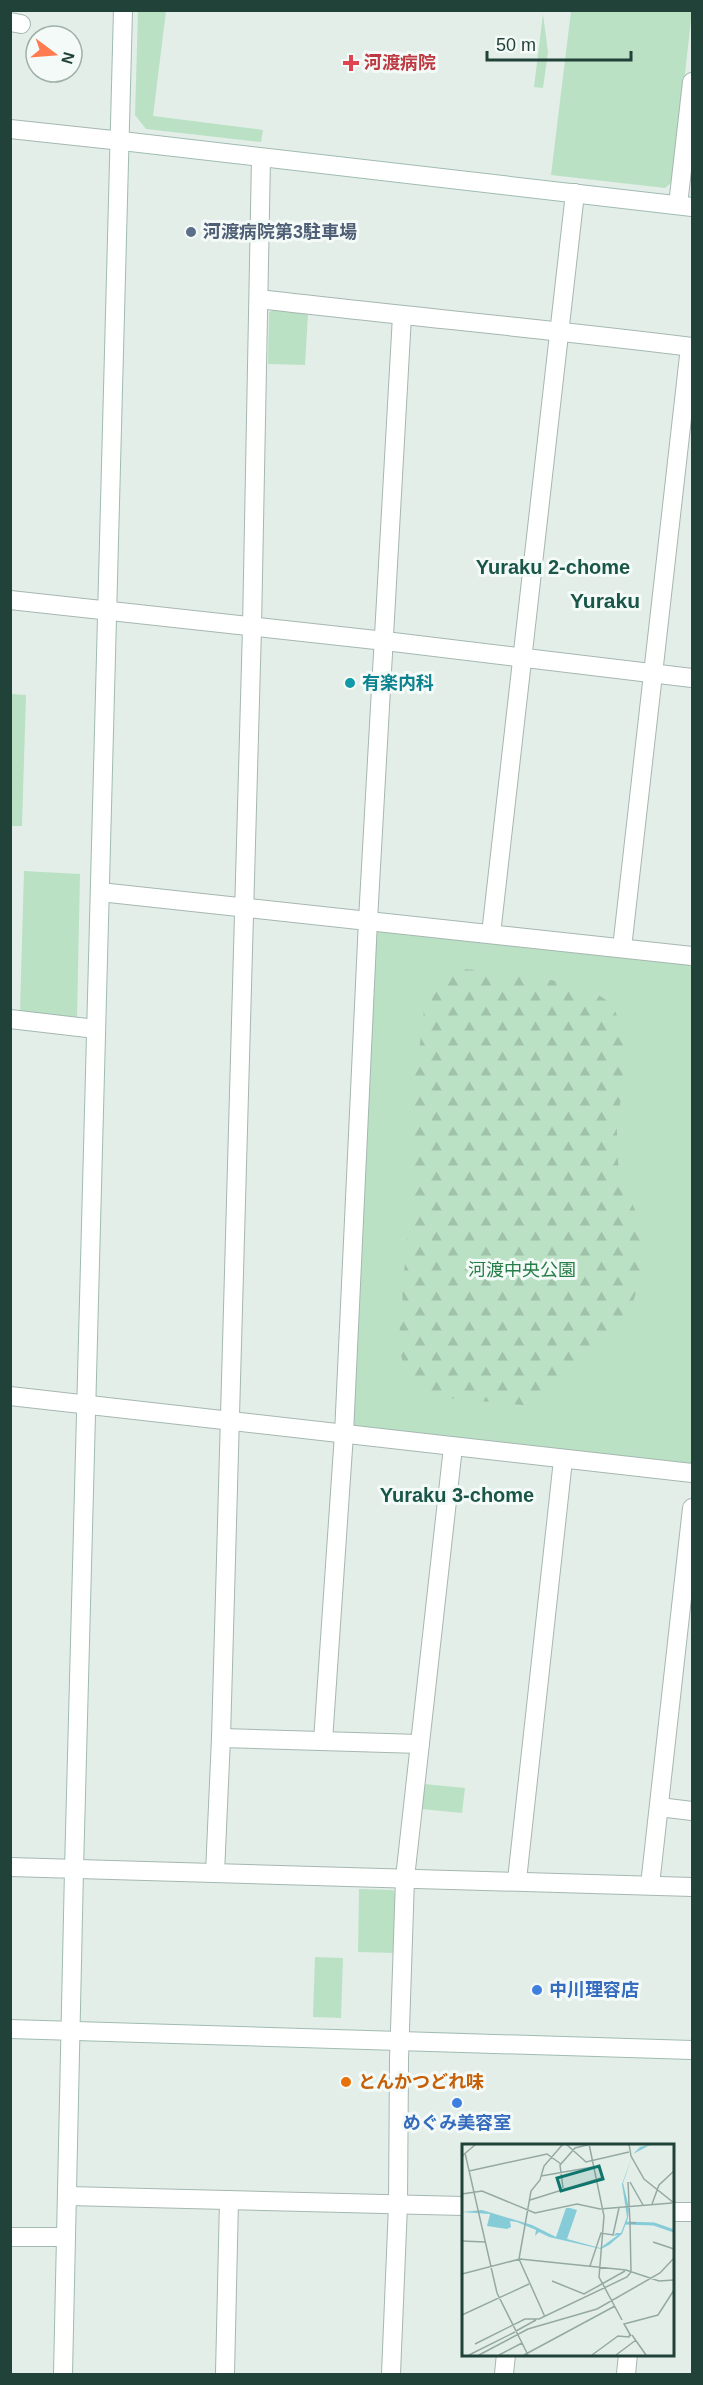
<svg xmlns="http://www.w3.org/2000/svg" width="703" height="2385" font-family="Arial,'Noto Sans JP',sans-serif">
  <defs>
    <pattern id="forest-firs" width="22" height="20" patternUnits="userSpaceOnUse" patternTransform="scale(1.5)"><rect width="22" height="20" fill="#bae1c4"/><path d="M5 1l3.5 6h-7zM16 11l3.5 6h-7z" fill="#a0c2a9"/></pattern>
  </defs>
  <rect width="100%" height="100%" fill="#e3eee9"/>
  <!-- green -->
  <g fill="#bae1c4">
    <polygon points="138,11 166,11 153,116 263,130 261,142 146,129 135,115"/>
    <polygon points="571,11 692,11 673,181 665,188 551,175"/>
    <polygon points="543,14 548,52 543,88 534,87"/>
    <polygon points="274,310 308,314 305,365 268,364 269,312"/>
    <polygon points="11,694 26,695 22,826 11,826"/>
    <polygon points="24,871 80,874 77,1018 20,1011"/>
    <polygon points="368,920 692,956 692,1473 344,1434"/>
    <polygon points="424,1784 465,1788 462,1813 421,1809"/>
    <polygon points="359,1889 393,1890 396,1895 394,1953 358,1952"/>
    <polygon points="315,1957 343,1958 341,2018 313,2017"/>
  </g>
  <!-- forest -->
  <path fill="url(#forest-firs)" d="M453 968C487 971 589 978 610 1004 623 1019 626 1050 626 1069 625 1090 616 1111 617 1132 617 1143 617 1157 619 1168 624 1190 637 1210 643 1232 647 1249 638 1291 631 1307 622 1325 601 1334 588 1347 568 1367 559 1393 533 1406L436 1397 410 1380 404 1367 398 1342 403 1306 402 1289 410 1219 415 1076C422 1052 420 988 440 972 443 970 449 969 453 968Z"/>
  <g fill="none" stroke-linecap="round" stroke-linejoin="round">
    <!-- street casing -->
    <g stroke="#a5b7b1" stroke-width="20">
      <g id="street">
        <polyline points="10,22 21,24"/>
        <polyline points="10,129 122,141"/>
        <polyline points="678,205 692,82"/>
        <path d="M259 299C403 316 548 329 692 347"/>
        <polyline points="10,600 385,641 692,678"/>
        <polyline points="100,892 692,956"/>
        <polyline points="491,934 575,193"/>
        <polyline points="622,948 690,347"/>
        <polyline points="10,1019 96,1029"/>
        <polyline points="10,1396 692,1473"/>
        <polyline points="221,1738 420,1744"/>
        <polyline points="323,1741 344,1434 368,920 402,316"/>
        <polyline points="659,1807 692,1811"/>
        <polyline points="10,1867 692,1887"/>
        <polyline points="215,1873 221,1738 252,628 261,158"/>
        <polyline points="517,1880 563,1460"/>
        <polyline points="650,1885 692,1508"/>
        <polyline points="68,2196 463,2206"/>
        <polyline points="672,2212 692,2212"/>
        <polyline points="10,2237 66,2237"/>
        <polyline points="225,2374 229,2200"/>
        <polyline points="391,2374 398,2205 399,2060 405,1878 453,1447"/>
        <polyline points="504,2374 506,2354"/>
        <polyline points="626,2374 628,2354"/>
      </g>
    </g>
    <!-- secondary casing -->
    <g stroke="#a0bbb2" stroke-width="20">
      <g id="secondary">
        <polyline points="122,141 692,207"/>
        <polyline points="10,2029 692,2050"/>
        <polyline points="63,2374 74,1870 123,10"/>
      </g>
    </g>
    <!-- street -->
    <use href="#street" stroke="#fff" stroke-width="18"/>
    <!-- secondary -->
    <use href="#secondary" stroke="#fff" stroke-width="18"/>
  </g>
  <!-- markers -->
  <path fill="#e0444e" stroke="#f4faf7" stroke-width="2" d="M348 54h6v6h6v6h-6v6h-6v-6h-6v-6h6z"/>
  <circle fill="#5c6f8a" stroke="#f4faf7" stroke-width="2" cx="191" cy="232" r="6"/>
  <circle fill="#0f9aa8" stroke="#f4faf7" stroke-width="2" cx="350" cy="683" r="6"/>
  <g fill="#3f7fe0" stroke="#f4faf7" stroke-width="2">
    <circle cx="537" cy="1990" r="6"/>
    <circle cx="457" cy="2103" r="6"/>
  </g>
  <circle fill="#e8710a" stroke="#f4faf7" stroke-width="2" cx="346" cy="2082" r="6"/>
  <g text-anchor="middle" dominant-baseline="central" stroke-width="6" stroke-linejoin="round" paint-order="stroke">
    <!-- health labels -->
    <g font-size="18" font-weight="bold" fill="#be3a42" stroke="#f4faf7" text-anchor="start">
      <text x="364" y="63">河渡病院</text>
    </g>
    <!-- service labels -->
    <g font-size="18" font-weight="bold" fill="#4e5e75" stroke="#f4faf7" text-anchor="start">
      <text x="203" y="232">河渡病院第3駐車場</text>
    </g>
    <!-- culture labels -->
    <g font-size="18" font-weight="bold" fill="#0d838f" stroke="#f4faf7" text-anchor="start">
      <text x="362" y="683">有楽内科</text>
    </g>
    <!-- park labels -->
    <g font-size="18" fill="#267d48" stroke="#f4faf7">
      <text x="522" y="1270">河渡中央公園</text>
    </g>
    <!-- shop labels -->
    <g font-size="18" font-weight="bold" fill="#366cbe" stroke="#f4faf7" text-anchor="start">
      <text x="549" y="1990">中川理容店</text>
      <text x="457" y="2123" text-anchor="middle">めぐみ美容室</text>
    </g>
    <!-- food labels -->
    <g font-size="18" font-weight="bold" fill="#c56008" stroke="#f4faf7" text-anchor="start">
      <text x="358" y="2082">とんかつどれ味</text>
    </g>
    <!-- neighbourhood labels -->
    <g font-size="20" font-weight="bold" fill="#1a5648" stroke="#f4faf7">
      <text x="553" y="567">Yuraku 2-chome</text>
      <text x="457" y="1495">Yuraku 3-chome</text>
    </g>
    <!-- quarter labels -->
    <g font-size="21" font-weight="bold" fill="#1a5648" stroke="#f4faf7">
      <text x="605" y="600">Yuraku</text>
    </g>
  </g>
  <!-- overview -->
  <g transform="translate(462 2144)">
    <rect width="212" height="212" fill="#e3eee9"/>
    <path d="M190 0 171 10 161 39 167 64 166 74 160 90 147 101 139 105 87 93 77 88 73 92 74 86 55 78 48 77 49 83 45 85 25 82 28 70 0 68 20 66 70 81 94 93 104 64H108L115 66 105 95 138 104 156 91 151 92 154 89H159L165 73 160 40 171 10 178 3Z" fill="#86cbd8"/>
    <path fill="none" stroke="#86cbd8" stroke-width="3" d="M163 79 192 80 212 87"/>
    <path fill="none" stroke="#95a9a3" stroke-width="1.5" d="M104 0 124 18 167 8M127 0 142 72 137 133 160 176M167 0 169 12 182 35 212 59M3 9 35 149 66 211M0 12 14 0M7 27 85 10 99 20M79 32 131 23M166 38 168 79M168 38 181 61M101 44 98 21 113 4 129 0M0 50 20 47 73 69 115 60 138 65 210 59M68 56 142 33M190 60 197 41 212 27M0 97 23 98M191 98 212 105M128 122 139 89 151 91 157 64M0 130 58 115 164 126 197 137 212 136M90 137 122 150 163 127M0 171 67 140M83 173 57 115 69 47 78 36 82 22 101 0M54 187 74 176M170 191 184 211M169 192 162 180 196 171 212 146M13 200 63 175H77L165 133 169 128 168 79H174M7 211 53 188M17 211 66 185 135 165 198 129 212 114M37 211 60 199M62 211 153 162M130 211 156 192 167 193 168 189M154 211 174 196"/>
    <path fill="#0f766e" fill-opacity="0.15" stroke="#0f766e" stroke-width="3" d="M137 22 141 35 99 47 95 34Z"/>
    <rect width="212" height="212" fill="none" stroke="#204239" stroke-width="3"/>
  </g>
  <!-- border -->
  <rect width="703" height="2385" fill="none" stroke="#204239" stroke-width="24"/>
  <!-- north arrow -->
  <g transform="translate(54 54) rotate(106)"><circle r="28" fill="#f4faf7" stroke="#9fb0ab" stroke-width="1.5"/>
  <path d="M0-4.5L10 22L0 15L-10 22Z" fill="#ff7b50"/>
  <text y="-9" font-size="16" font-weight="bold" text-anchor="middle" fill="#204239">N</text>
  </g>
  <!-- scale -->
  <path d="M487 51v9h144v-9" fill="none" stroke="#204239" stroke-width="3"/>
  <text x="496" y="51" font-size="18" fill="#204239" stroke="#f4faf7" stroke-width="4.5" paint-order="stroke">50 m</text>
</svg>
